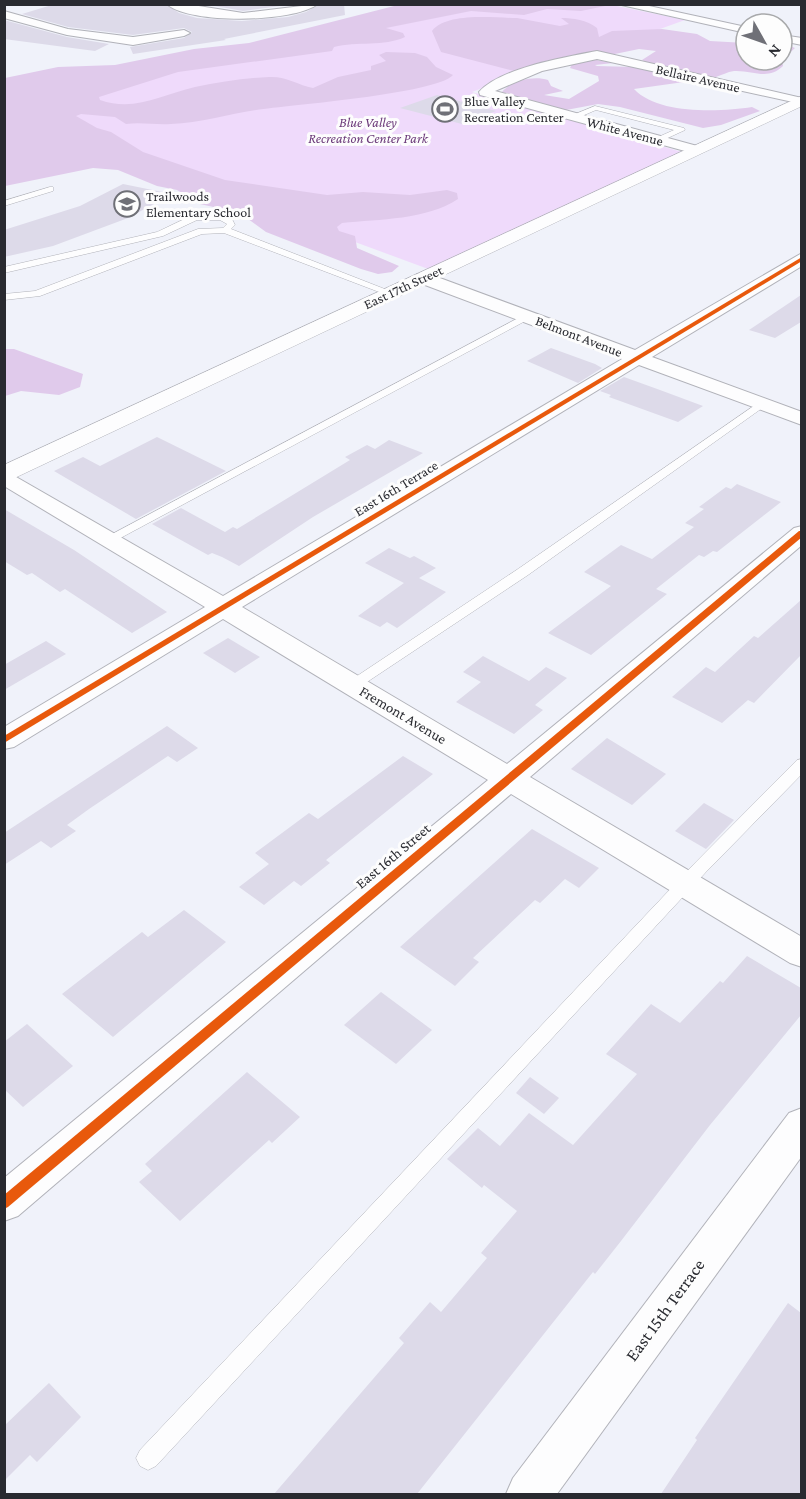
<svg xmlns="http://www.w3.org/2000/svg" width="806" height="1499" font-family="'Crimson Pro',serif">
  <rect width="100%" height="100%" fill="#f0f2fa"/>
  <!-- green -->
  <polygon fill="#efdafb" points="405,5 612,5 685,20 593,53 535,68 472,92 682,152 431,270 5,113 4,86 259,46"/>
  <!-- forest -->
  <g fill="#e0caeb">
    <path d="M603 5 605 6 581 11 547 9 524 15 471 11 386 28 403 33 405 37C384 47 357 41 334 47L332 51 178 72 99 97 100 100C135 112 161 95 195 87 219 82 244 78 269 77 286 76 298 85 313 88L338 77 371 70V66L386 61 379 55 386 52 415 53 427 57 436 67 453 75C436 94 289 105 256 110 228 114 200 123 171 124 155 125 141 122 126 124L115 117 81 114 76 116 97 128 111 132 143 152 225 180 327 195 363 192 410 195 447 190 457 193 458 199C426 220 380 219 342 223L337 227 339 231 355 236 357 248 399 266 392 272 378 274 361 269 266 232 240 213 200 204 177 190 157 186 118 170 93 168 5 186V78L58 67 115 65 194 49 249 43 398 5Z"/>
    <path d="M517 18 560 26 569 24 561 18C573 18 587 20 597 28L599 37 612 31 662 29 697 34 710 41 746 43V60H782V43L795 48 782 60 783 66C768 81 753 70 734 71 727 72 722 75 716 77 703 81 654 67 642 60L656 51 639 49 610 55 568 56 514 71 441 52 432 31C447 12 493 18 517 18Z"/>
    <path d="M591 59 613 63 595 65 597 66 634 67 691 81 634 89C658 115 721 112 752 107L760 111 721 125 703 128 620 107 598 104 566 110 502 92C511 81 533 75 548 80L551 86 563 91 544 95 569 99 599 81 598 76 570 68 573 62Z"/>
    <polygon points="5,349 14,349 83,374 80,387 59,395 21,391 5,396"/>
  </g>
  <!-- building -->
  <g fill="#dddae9">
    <polygon points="55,4 166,4 179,13 197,18 242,21 288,17 306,12 320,4 344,4 345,15 224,39 226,40 133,54 130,47 184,38 192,32 184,28 133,35 68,27 22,14"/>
    <polygon points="204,4 295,4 243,11"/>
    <polygon points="4,20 67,37 109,44 95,51 4,39"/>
    <polygon points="437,95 496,111 462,124 400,108"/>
    <polygon points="123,184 172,194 128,218 53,246 4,257 4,230 80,206"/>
    <polygon points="801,295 801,322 775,338 749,330"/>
    <polygon points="551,348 595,364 602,368 578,383 527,361"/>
    <polygon points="624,377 660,390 703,406 678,422 609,397 611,395 600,391"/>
    <polygon points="157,437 226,471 136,519 54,471 83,457 100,466"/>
    <polygon points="389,440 423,453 313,517 239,566 222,557 212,553 208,555 152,524 181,508 225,532 233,527 237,529 350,460 345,457 367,445 375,449"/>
    <polygon points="737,484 781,502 717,552 713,551 704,557 699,555 656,589 667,594 591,655 548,633 611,586 584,572 621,545 652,559 694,527 685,523 704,509 699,507 726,487 731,489"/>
    <polygon points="4,509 74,550 167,612 132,633 65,589 60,592 32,573 27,575 4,561"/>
    <polygon points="389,548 410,558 414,556 436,568 419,578 446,592 397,628 387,622 380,627 358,616 404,583 365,563"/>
    <polygon points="801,600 801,655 754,703 748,700 722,723 672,697 706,667 715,672 754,636 758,638"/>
    <polygon points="228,638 260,657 235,673 203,653"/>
    <polygon points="46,641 66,654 4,690 4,665"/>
    <polygon points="483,656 529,681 546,667 567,678 535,705 543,710 514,734 456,702 481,682 463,672"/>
    <polygon points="167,726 198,748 177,762 168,756 89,809 67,825 76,831 51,848 41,841 4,865 4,833"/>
    <polygon points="607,738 666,774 632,805 571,769"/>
    <polygon points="403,756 433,774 326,860 330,863 301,886 294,881 264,905 239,887 269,864 255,853 309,813 318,819"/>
    <polygon points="704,803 734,820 706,849 675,831"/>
    <polygon points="532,829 599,868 579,888 565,879 540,903 535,900 473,958 479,962 455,986 400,947"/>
    <polygon points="184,910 226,942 113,1037 62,994 142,932 148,937"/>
    <polygon points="747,956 801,988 801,1015 710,1125 621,1241 595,1274 593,1272 417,1494 274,1494 404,1343 399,1338 430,1302 441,1312 487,1258 481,1253 517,1211 484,1185 482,1188 447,1159 478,1128 500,1146 529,1113 573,1145 637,1074 606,1054 651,1004 680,1023 720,981 723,983"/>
    <polygon points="381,992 432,1030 396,1064 344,1025"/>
    <polygon points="27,1024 73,1066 23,1107 4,1089 4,1042"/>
    <polygon points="247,1072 300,1117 272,1143 269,1140 180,1221 139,1182 152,1171 145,1164"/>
    <polygon points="530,1077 559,1098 544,1114 516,1093"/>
    <polygon points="788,1303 801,1313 801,1494 661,1494 697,1440 695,1438"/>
    <polygon points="49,1383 81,1417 37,1462 30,1455 4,1481 4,1426"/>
  </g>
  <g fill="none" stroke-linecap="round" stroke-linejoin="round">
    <!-- lane casing -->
    <g stroke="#b1b2b9" stroke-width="1">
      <g id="lane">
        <polygon points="595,106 684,128 685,130 659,142 656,138 674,130 596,110 575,119 568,117"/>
        <polygon points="50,187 53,187 53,191 4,206 4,201"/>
        <polygon points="193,215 221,215 232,219 235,225 231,229 395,293 387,295 224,233 202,234 40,296 4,300 4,294 35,291 198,229 223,228 227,224 220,220 197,220 163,236 4,273 4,267 157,232"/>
        <polygon points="526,314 531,317 529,319 113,542 109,543 103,539"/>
        <polygon points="761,401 765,402 765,406 528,575 358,688 348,688 346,685 348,682 518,569"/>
        <polygon points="802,759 802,774 706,872 156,1466 148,1470 140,1466 136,1458 140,1450 694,864 797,760"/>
      </g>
    </g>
    <!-- street casing -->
    <g stroke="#b1b2b9" stroke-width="2">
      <g id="street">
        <path d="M186 4 243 13 318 4C293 23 191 24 168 5Z"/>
        <polygon points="617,4 640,4 746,27 746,33"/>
        <polygon points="4,11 68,29 133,37 184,30 190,33 184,36 133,45 67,35 4,18"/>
        <polygon points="782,35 802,38 802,45 782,41"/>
        <path d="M597 51 802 98V104L597 59 542 71 495 91 701 147 703 150 696 154 480 95 479 92C500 68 566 57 597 51Z"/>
        <polygon points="802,253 802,266 652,357 802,412 802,425 639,365 242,607 507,764 794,528 802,526 802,545 530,777 802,937 802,967 790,963 511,794 18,1216 4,1221 4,1178 488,780 223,619 14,747 4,749 4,727 205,607 4,486 4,470 223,596 622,359 417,282 414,278 417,274 429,274 635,350"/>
        <polygon points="802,1108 802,1156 557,1494 506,1494 513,1478 789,1113"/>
      </g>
    </g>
    <!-- secondary casing -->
    <g stroke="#b1b2b9" stroke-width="1">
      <polygon id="secondary" points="802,96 802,106 4,483 4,465"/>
    </g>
    <!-- lane -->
    <use href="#lane" fill="#fdfdfe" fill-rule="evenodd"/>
    <!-- street -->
    <use href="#street" fill="#fdfdfe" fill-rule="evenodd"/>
    <!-- secondary -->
    <use href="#secondary" fill="#fdfdfe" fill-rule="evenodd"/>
    <!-- cycleway casing -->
    <g stroke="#fdfdfd" stroke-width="4">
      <g id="cycleway">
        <polygon points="802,257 802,261 4,743 4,736"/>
        <polygon points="799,531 802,531 802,537 8,1207 4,1209 4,1195"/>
      </g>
    </g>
    <!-- cycleway -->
    <use href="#cycleway" fill="#e8590c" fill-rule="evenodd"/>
  </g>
  <!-- icons -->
  <defs>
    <g id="stadium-ring" transform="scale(1.35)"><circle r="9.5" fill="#fdfdfd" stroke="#6f7077" stroke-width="1.5"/><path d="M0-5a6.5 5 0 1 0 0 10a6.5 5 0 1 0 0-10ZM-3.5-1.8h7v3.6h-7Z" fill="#6f7077"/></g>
    <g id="school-ring" transform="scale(1.35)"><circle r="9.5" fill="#fdfdfd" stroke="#6f7077" stroke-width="1.5"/><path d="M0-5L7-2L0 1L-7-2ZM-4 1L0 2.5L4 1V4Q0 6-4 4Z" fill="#6f7077"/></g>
  </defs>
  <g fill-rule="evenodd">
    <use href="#stadium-ring" x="445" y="109"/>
    <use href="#school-ring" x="127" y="204"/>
  </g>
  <g text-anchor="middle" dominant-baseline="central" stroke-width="6" stroke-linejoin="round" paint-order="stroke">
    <!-- far-street labels -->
    <g font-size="14" fill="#292a30" stroke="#fdfdfd">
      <text transform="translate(698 78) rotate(13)">Bellaire Avenue</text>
      <text transform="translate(625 131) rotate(15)">White Avenue</text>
      <text transform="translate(403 287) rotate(-25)">East 17th Street</text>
      <text transform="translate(579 336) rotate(21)">Belmont Avenue</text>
      <text transform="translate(396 488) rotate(-31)">East 16th Terrace</text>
    </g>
    <!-- far-poi labels -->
    <g font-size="14" fill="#292a30" stroke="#fdfdfd" text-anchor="start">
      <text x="464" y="101">Blue Valley<tspan x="464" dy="16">Recreation Center</tspan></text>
      <text x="146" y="196">Trailwoods<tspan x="146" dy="16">Elementary School</tspan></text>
    </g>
    <!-- far-park labels -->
    <g font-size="14" font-style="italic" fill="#6c3a7a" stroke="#fdfdfd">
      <text x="368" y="122">Blue Valley<tspan x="368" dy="16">Recreation Center Park</tspan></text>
    </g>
    <!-- street labels -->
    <g font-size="15" fill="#292a30" stroke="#fdfdfd">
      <text transform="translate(403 715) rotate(31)">Fremont Avenue</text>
      <text transform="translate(393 856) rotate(-40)">East 16th Street</text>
    </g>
    <!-- near-street labels -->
    <g font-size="18" fill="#292a30" stroke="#fdfdfd">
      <text transform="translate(665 1310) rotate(-54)">East 15th Terrace</text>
    </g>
  </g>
  <!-- border -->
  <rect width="806" height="1499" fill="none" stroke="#292a30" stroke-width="12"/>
  <!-- north arrow -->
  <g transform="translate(764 42) rotate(130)"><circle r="28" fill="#fdfdfd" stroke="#a8a9ab" stroke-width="1.5"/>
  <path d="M0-4.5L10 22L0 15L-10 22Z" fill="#6f7077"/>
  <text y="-9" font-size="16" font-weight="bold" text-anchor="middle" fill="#292a30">N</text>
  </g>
</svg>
